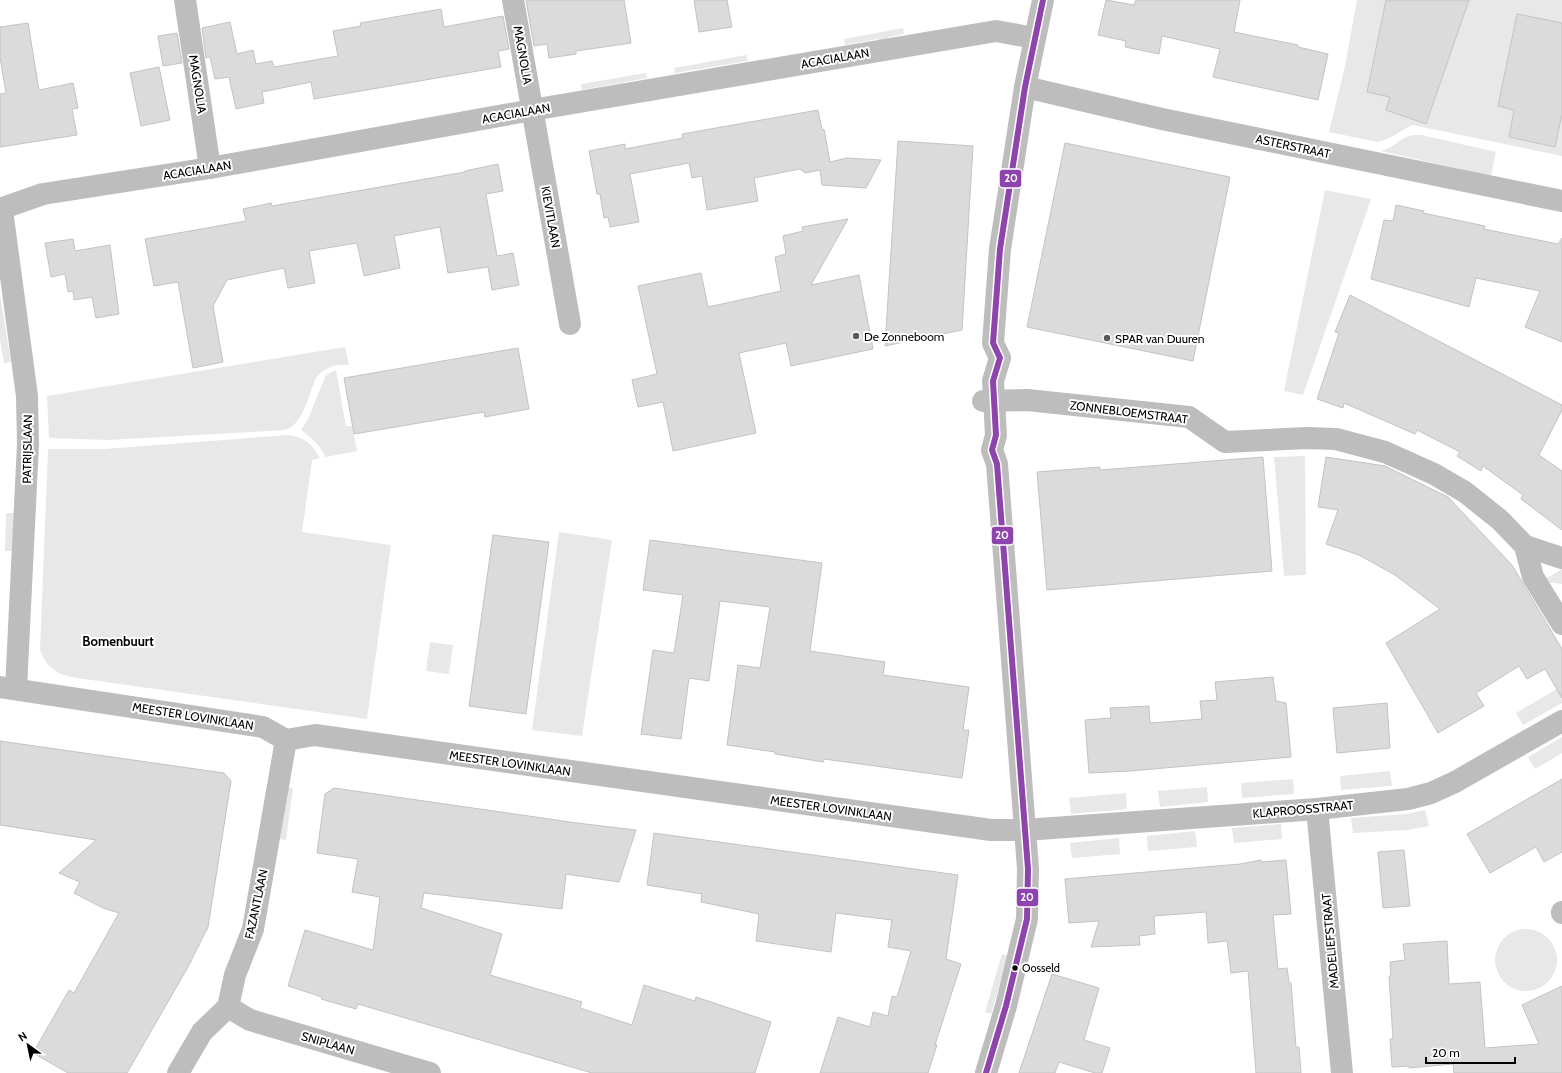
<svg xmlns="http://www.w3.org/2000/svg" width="1562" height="1073" font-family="Cabin,sans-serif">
  <rect width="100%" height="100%" fill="#fff"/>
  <!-- green -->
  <g fill="#e8e8e8">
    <path d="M1357 0H1562V156L1413 125C1401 130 1390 140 1377 142L1329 132 1345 66Z"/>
    <polygon points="903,28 904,34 889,37 886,41 880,42 877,39 845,45 844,39"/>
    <polygon points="746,55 748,61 675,73 674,68"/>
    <polygon points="646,73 647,78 582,90 581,84"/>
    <path d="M1413 135H1421L1496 152 1491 176 1381 151C1395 148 1399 137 1413 135Z"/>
    <polygon points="1325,190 1371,199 1303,395 1284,391"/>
    <polygon points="0,294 11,362 4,363 0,340"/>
    <path d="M345 347 349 365C336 364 325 367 316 378 309 394 303 425 285 430L108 440 49 438 47 396Z"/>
    <path d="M336 370 346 426H352L357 451 326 457C319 445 312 437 301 430L308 419 326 375Z"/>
    <path d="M288 435C306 438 311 443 320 458L312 460 302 532 391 545 367 719 77 678C58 675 47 669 40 650L48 449H105Z"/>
    <polygon points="1305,456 1306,575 1284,576 1274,457"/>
    <polygon points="6,513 14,513 13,551 5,551"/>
    <polygon points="559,532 612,540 582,736 532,730"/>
    <polygon points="1562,569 1562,584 1545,582 1544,580"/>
    <polygon points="430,642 453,645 449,674 426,671"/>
    <polygon points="1562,686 1562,703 1523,725 1516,713"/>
    <polygon points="1562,737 1562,753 1535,769 1528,757"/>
    <polygon points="1390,771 1392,786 1341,790 1340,776"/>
    <polygon points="1293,779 1294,794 1242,798 1241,783"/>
    <polygon points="288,787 293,788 286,840 280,839"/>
    <polygon points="1207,787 1208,802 1160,807 1158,791"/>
    <polygon points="1126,793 1127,809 1071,814 1069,798"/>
    <polygon points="1425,810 1429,826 1408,830 1353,833 1351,818 1406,814"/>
    <polygon points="1281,824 1282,839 1234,843 1232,828"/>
    <polygon points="1195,831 1197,847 1148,851 1147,836"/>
    <polygon points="1119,838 1120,854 1072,858 1070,843"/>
    <circle cx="1526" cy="960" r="31"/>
    <polygon points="1002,954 1008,956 991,1014 985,1012"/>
  </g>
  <!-- building -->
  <g fill="#dbdbdb" stroke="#c3c3c3">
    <polygon points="526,0 624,0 631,43 576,51 576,54 549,58 547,44 534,46"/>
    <polygon points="694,0 727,0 732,27 699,32"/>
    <polygon points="1106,0 1134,5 1136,0 1240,0 1234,32 1298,45 1298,47 1328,54 1318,100 1213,77 1220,49 1162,36 1159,54 1125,47 1126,41 1098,35"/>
    <polygon points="1386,0 1469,0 1426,124 1386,110 1390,97 1367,92"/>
    <polygon points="441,9 444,27 503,16 509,49 498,51 501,67 314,99 311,82 262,92 264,103 236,109 229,77 215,79 210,57 206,58 202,28 230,22 237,54 253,50 256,64 272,61 274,67 338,56 333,31 361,26 360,23"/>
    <polygon points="1517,14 1562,23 1562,114 1555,147 1509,137 1514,110 1498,106"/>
    <polygon points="28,23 39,90 73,83 78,108 72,109 77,135 0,147 0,94 6,93 0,57 0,27"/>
    <polygon points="177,33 182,63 163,66 158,36"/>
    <polygon points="159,67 170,120 141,126 130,73"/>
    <polygon points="818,110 822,130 824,129 830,162 847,158 881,160 866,188 822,185 820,170 805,173 800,169 754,178 758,201 707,210 702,176 692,178 689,163 630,174 639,222 610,227 608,217 604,218 600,194 597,194 589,151 625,144 625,149 683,138 682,134"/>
    <polygon points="898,141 973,146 962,330 885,346"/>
    <polygon points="1065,143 1230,177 1193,361 1027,327"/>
    <polygon points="498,164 503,191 486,194 497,256 513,253 519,285 492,290 488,267 448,273 440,227 394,236 400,268 364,276 357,243 309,251 315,283 288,288 284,268 227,280 213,306 223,362 193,368 178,282 154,286 145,239 246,221 243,209 271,203 272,206 465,172 465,171"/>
    <polygon points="1396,205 1424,211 1423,213 1485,226 1484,229 1558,244 1562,238 1562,342 1525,327 1540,291 1476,278 1469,307 1371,279 1384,220 1393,221"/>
    <polygon points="848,219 811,285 859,275 873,349 791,366 786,343 739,353 756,433 673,451 663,402 638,407 632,380 657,374 638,286 701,273 708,307 781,291 775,257 786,254 783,236 803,231 802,227"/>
    <polygon points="73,239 75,251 110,245 119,314 96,318 92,297 74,300 73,291 68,292 65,274 51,277 45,243"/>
    <polygon points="1350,295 1562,405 1562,410 1539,455 1562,471 1562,530 1521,499 1523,495 1483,466 1481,471 1457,456 1460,452 1417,430 1415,434 1344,403 1343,408 1317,399 1339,333 1335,332"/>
    <polygon points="518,348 529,409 485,417 484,412 354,434 344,378"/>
    <polygon points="1263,457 1272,571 1047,590 1037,472 1100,467 1100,470"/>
    <polygon points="1326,457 1385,466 1448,497 1512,565 1562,649 1562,698 1545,669 1527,679 1519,666 1476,693 1484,706 1438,733 1386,643 1440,609 1395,575 1359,555 1326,544 1338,510 1318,507"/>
    <polygon points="493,535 549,542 526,714 469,706"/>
    <polygon points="650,540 822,563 810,651 885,662 883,675 969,687 963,730 969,730 962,778 824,759 823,762 775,754 775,752 727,745 738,665 760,668 770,607 720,601 709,681 689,678 681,739 641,734 653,650 674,653 683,595 643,590"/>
    <polygon points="1273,677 1276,701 1286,703 1291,757 1130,771 1089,773 1085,720 1111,718 1110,708 1149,706 1150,723 1202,719 1200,701 1217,700 1215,682"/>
    <polygon points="1387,703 1390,748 1337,753 1333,708"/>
    <polygon points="0,741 224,773 231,781 208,927 188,967 127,1073 68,1073 33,1053 69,990 74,993 119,913 103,908 74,893 80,882 59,873 96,840 0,825"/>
    <polygon points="1562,779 1562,852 1544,862 1536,847 1490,873 1467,834"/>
    <polygon points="334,788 577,823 636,830 619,882 566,874 562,909 424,893 421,908 502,934 490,975 582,1002 580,1008 632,1025 644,985 695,1001 696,997 771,1022 755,1073 592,1073 358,1004 356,1009 321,999 322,997 288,986 305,930 373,950 380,897 352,892 358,859 317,853 325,794"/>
    <polygon points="654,833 958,875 946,959 961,964 935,1045 937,1045 928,1073 820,1073 838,1017 870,1027 873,1012 888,1016 892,996 897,997 911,951 888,947 892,920 836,913 831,952 756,941 759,914 701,902 702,894 647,885"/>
    <polygon points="1404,850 1410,906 1383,908 1378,852"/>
    <polygon points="1261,860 1261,862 1286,860 1291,914 1273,915 1278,969 1287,968 1289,982 1291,983 1296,1047 1299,1047 1301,1073 1256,1073 1248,971 1231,973 1227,941 1208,943 1206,912 1154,916 1155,934 1139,936 1140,945 1091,947 1099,921 1069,923 1065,879 1240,864"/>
    <polygon points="1447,941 1449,984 1480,982 1485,1048 1539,1044 1522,1005 1562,986 1562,1073 1454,1073 1453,1064 1409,1068 1409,1066 1392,1067 1390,1039 1393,1039 1389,976 1391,976 1390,962 1405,960 1403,944"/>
    <polygon points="1052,974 1099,988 1084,1040 1110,1048 1102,1073 1095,1073 1059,1062 1055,1073 1019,1073"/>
  </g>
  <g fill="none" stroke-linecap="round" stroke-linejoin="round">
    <!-- minor -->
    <g stroke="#bdbdbd" stroke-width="22">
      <polyline points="185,0 210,168"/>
      <polyline points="513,0 570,324"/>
      <polyline points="1025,87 1162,119 1562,201"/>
      <polyline points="0,209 43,194 210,168 532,110 996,31 1034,38"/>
      <polyline points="2,210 27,396 28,444 16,689"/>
      <polyline points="983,401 1027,400 1189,417 1225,442 1307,438 1336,439 1385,452 1434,474 1465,492 1500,520 1525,546"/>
      <polyline points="1562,558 1525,546 1533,577 1562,624"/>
      <polyline points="0,687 263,727 286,740 315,735 991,830 1025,830 1317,809 1408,799 1431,793 1455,782 1562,721"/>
      <polyline points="1317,809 1342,1073"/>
      <polyline points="1562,912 1562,913"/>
      <polyline points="228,1007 250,1020 430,1073"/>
      <polyline points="178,1073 202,1032 228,1007 235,975 253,929 286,740"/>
      <polyline points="986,1073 1006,1006 1027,919 1028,869 1025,830 997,464 992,450 996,435 993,381 1000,358 993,343 1000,249 1025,87 1043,0"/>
    </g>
    <!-- bus-1 casing -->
    <g stroke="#fff" stroke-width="9">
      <polyline id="bus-1" points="986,1073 1006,1006 1027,919 1028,869 997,464 992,450 996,435 993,381 1000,358 993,343 1000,249 1025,87 1043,0"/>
    </g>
    <!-- bus-1 -->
    <use href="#bus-1" stroke="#8e44ad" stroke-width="6"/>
  </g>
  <!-- markers -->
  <g fill="#595959" stroke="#fff" stroke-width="1.5">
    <circle cx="856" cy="336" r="4"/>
    <circle cx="1107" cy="338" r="4"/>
  </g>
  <circle fill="#000" stroke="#fff" stroke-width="1.5" cx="1015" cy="968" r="3.5"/>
  <g text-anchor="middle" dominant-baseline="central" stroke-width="4" stroke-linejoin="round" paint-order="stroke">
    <!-- bus labels -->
    <g font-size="11" fill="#000" stroke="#fff" text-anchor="start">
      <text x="1022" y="968">Oosseld</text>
    </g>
    <!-- street labels -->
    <g font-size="12" fill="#000" stroke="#fff">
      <text transform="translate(523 55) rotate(80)">MAGNOLIA</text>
      <text transform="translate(835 58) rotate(-10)">ACACIALAAN</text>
      <text transform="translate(198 84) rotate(81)">MAGNOLIA</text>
      <text transform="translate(516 113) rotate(-10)">ACACIALAAN</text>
      <text transform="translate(1293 146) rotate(12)">ASTERSTRAAT</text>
      <text transform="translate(197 170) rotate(-9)">ACACIALAAN</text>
      <text transform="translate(551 217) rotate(80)">KIEVITLAAN</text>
      <text transform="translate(1129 412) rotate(7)">ZONNEBLOEMSTRAAT</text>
      <text transform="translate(27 449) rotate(-89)">PATRIJSLAAN</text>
      <text transform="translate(193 716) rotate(9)">MEESTER LOVINKLAAN</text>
      <text transform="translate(510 763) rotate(8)">MEESTER LOVINKLAAN</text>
      <text transform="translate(831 808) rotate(8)">MEESTER LOVINKLAAN</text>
      <text transform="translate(1303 809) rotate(-5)">KLAPROOSSTRAAT</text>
      <text transform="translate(256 904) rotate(-78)">FAZANTLAAN</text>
      <text transform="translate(1330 941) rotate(-95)">MADELIEFSTRAAT</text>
      <text transform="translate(328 1043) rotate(16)">SNIPLAAN</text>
    </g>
    <!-- poi labels -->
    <g font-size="12" fill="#000" stroke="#fff" text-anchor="start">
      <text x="864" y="336">De Zonneboom</text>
      <text x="1115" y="338">SPAR van Duuren</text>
    </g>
    <!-- neighbourhood labels -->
    <g font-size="13" font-weight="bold" fill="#000" stroke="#fff">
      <text x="118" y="641">Bomenbuurt</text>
    </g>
  </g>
  <g stroke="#fff" stroke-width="1.5">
    <rect x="999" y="169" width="23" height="19" rx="4" fill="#8e44ad"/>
    <rect x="991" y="526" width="23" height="19" rx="4" fill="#8e44ad"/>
    <rect x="1016" y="888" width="23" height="19" rx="4" fill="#8e44ad"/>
  </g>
  <g font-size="11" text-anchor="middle" font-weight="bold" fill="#fff">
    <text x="1011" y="182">20</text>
    <text x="1002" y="539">20</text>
    <text x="1027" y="901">20</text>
  </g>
  <!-- north arrow -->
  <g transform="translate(28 1045) rotate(327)" stroke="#ffffff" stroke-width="3" paint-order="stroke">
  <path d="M0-3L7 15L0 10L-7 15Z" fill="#000000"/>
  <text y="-6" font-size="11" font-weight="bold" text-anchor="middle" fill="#000000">N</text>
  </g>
  <!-- scale -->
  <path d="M1426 1057v6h89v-6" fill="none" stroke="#000000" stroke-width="2"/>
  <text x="1432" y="1057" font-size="12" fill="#000000" stroke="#ffffff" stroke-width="3" paint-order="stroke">20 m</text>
</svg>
